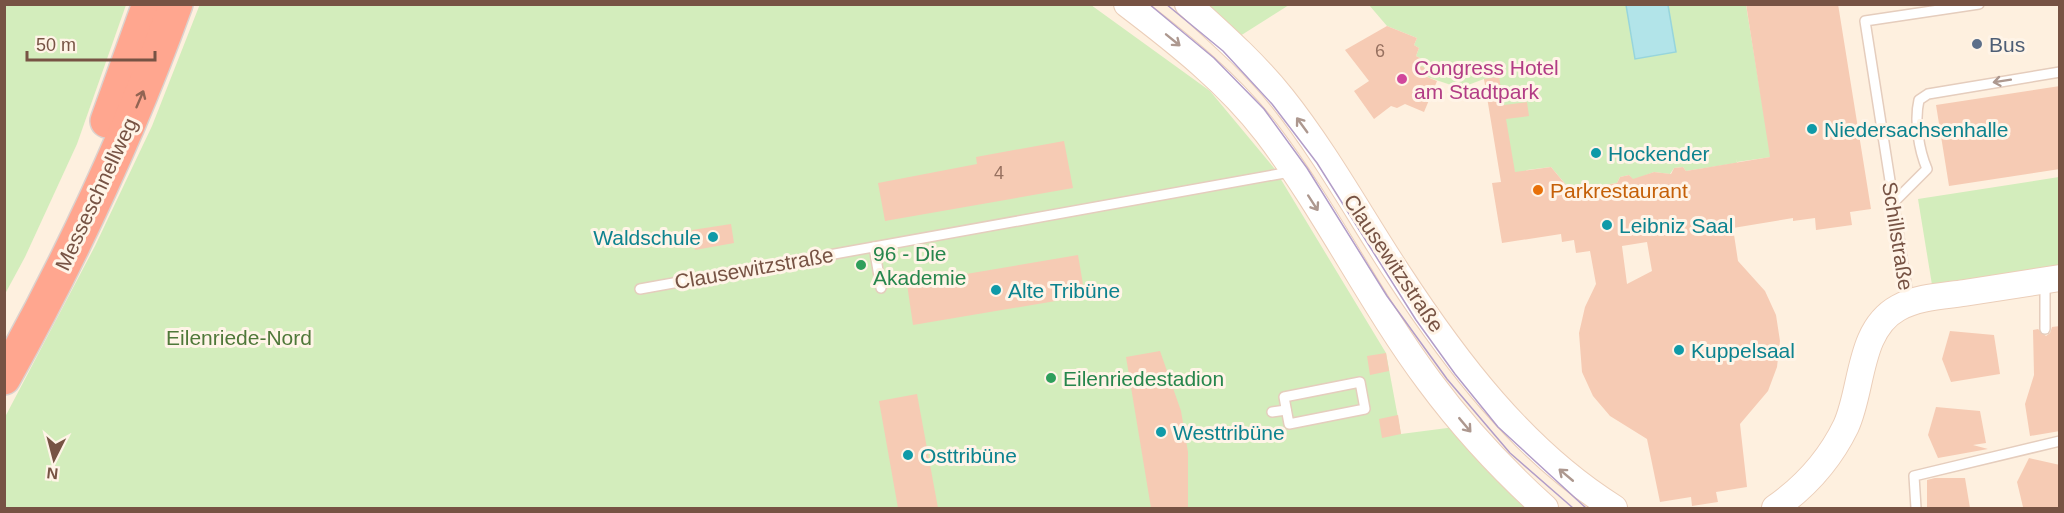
<svg xmlns="http://www.w3.org/2000/svg" width="2064" height="513" font-family="Arial,sans-serif">
  <rect width="100%" height="100%" fill="#fef0df"/>
  <!-- green -->
  <g fill="#d3edbc">
    <polygon points="5,4 126,5 77,144 25,257 5,294"/>
    <polygon points="200,4 1091,5 1210,91 1274,168 1386,353 1401,434 1455,427 1530,508 5,508 5,417 95,246 152,126"/>
    <polygon points="1206,5 1289,5 1240,36"/>
    <polygon points="1369,5 1746,5 1771,157 1737,162 1736,159 1737,163 1686,171 1683,167 1674,168 1670,174 1654,172 1633,180 1629,175 1620,177 1617,183 1567,191 1567,186 1551,167 1527,170 1517,179 1484,79 1460,88 1427,77 1417,65 1420,58 1416,56 1419,48 1414,45 1417,38 1387,26"/>
    <polygon points="2059,177 2059,271 1933,291 1918,199"/>
  </g>
  <!-- water -->
  <polygon fill="#b2e4e9" stroke="#97d5dc" stroke-width="1.5" points="1626,5 1668,5 1676,52 1635,59"/>
  <!-- building -->
  <g fill="#f6cbb4" fill-rule="evenodd">
    <path d="M1746 4H1838L1871 209 1850 212 1852 225 1816 230 1815 218 1793 221V218L1733 228 1738 261 1765 291 1776 315 1780 341 1777 367 1768 391 1740 424 1747 487 1716 492 1718 502 1692 506 1691 497 1660 502 1647 439 1610 416 1593 396 1582 372 1579 333 1585 307 1596 284 1590 251 1576 253 1574 240 1562 242 1561 234 1502 243 1492 183 1501 182 1484 79 1499 77 1504 105 1527 102 1529 116 1506 119 1515 172 1551 167 1571 191 1617 183 1620 177 1629 175 1633 179 1654 172 1671 174 1674 168 1683 167 1686 171 1770 157ZM1647 242 1652 271 1627 284 1622 246Z"/>
    <polygon points="1387,26 1417,38 1414,45 1419,48 1416,56 1420,58 1417,65 1430,70 1427,77 1437,81 1424,112 1405,104 1397,108 1391,106 1374,119 1354,91 1369,81 1345,50"/>
    <polygon points="2060,86 2060,169 1949,186 1936,105"/>
    <polygon points="1064,141 1073,188 885,221 878,183 977,164 976,157"/>
    <polygon points="731,224 734,243 695,250 692,230"/>
    <polygon points="1078,255 1085,296 913,325 907,284"/>
    <polygon points="2060,326 2060,431 2030,436 2025,404 2034,375 2033,330 2038,329 2046,336 2050,333 2052,327"/>
    <polygon points="1950,331 1994,335 2000,374 1951,382 1942,359"/>
    <polygon points="1160,351 1181,411 1188,452 1188,508 1151,508 1126,357"/>
    <polygon points="1386,353 1389,371 1370,375 1367,356"/>
    <polygon points="917,394 938,508 898,508 879,401"/>
    <polygon points="1936,407 1980,411 1986,443 1973,445 1988,449 1938,458 1928,435"/>
    <polygon points="1398,415 1401,434 1382,438 1379,419"/>
    <polygon points="2029,458 2060,465 2060,508 2023,507 2017,482"/>
    <polygon points="1935,478 1965,478 1970,508 1927,508 1927,480"/>
  </g>
  <g fill="none" stroke-linecap="round" stroke-linejoin="round">
    <!-- lane casing -->
    <g stroke="#e5cdbd" stroke-width="12">
      <g id="lane">
        <path d="M1893 203 1927 169C1919 150 1914 121 1919 100L1928 94 2060 72"/>
        <polyline points="874,247 881,288"/>
        <polyline points="640,289 1290,172"/>
        <polyline points="1909,302 1865,21 1979,4"/>
        <polyline points="2045,329 2045,283"/>
        <polygon points="1360,382 1365,409 1289,424 1284,397"/>
        <polyline points="1272,412 1286,410"/>
        <polyline points="1916,508 1914,476 2060,441"/>
      </g>
    </g>
    <!-- secondary casing -->
    <g stroke="#ebceb9" stroke-width="28">
      <g id="secondary">
        <path d="M1127 4C1177 42 1229 83 1267 133 1327 212 1370 302 1429 381 1463 427 1503 470 1545 508"/>
        <path d="M1188 4C1221 34 1254 63 1282 98 1325 152 1359 214 1397 272 1455 361 1523 451 1614 508"/>
        <path d="M1775 508C1805 487 1830 459 1846 426 1863 389 1858 330 1898 308 1917 297 1943 296 1964 293 1996 288 2028 283 2060 278"/>
      </g>
    </g>
    <!-- highway casing -->
    <g stroke="#dcd2ce" stroke-width="36">
      <g id="highway">
        <polyline points="107,121 149,4"/>
        <path d="M4 378C71 258 129 134 176 4"/>
      </g>
    </g>
    <!-- lane -->
    <use href="#lane" stroke="#fff" stroke-width="9"/>
    <!-- secondary -->
    <use href="#secondary" stroke="#fff" stroke-width="26"/>
    <!-- highway -->
    <use href="#highway" stroke="#ffa68f" stroke-width="33"/>
    <!-- tram -->
    <g stroke="#b29dc8" stroke-width="1.5">
      <polyline points="1149,4 1214,58 1264,109 1307,168 1387,296 1447,379 1510,453 1573,508"/>
      <polyline points="1166,4 1223,51 1272,104 1317,163 1416,320 1455,374 1498,427 1586,508"/>
    </g>
  </g>
  <!-- one-way arrows -->
  <defs><path id="oneway-shaft" d="M-6 0H5M1.5-3L5.5 0L1.5 3" fill="none" stroke-width="1.6" stroke-linecap="round" stroke-linejoin="round" transform="scale(1.5)"/></defs>
  <g stroke="#ad988f">
    <use href="#oneway-shaft" transform="translate(1173 40) rotate(39)"/>
    <use href="#oneway-shaft" transform="translate(2002 81) rotate(171)"/>
    <use href="#oneway-shaft" transform="translate(1302 125) rotate(-126)"/>
    <use href="#oneway-shaft" transform="translate(1313 203) rotate(57)"/>
    <use href="#oneway-shaft" transform="translate(1465 425) rotate(50)"/>
    <use href="#oneway-shaft" transform="translate(1566 475) rotate(-140)"/>
  </g>
  <use stroke="#926453" href="#oneway-shaft" transform="translate(140 99) rotate(-67)"/>
  <!-- markers -->
  <circle fill="#5c6f8a" stroke="#fff4e7" stroke-width="2" cx="1977" cy="44" r="6"/>
  <circle fill="#d1479c" stroke="#fff4e7" stroke-width="2" cx="1402" cy="79" r="6"/>
  <g fill="#0f9aa8" stroke="#fff4e7" stroke-width="2">
    <circle cx="1812" cy="129" r="6"/>
    <circle cx="1596" cy="153" r="6"/>
    <circle cx="1607" cy="225" r="6"/>
    <circle cx="713" cy="237" r="6"/>
    <circle cx="996" cy="290" r="6"/>
    <circle cx="1679" cy="350" r="6"/>
    <circle cx="1161" cy="432" r="6"/>
    <circle cx="908" cy="455" r="6"/>
  </g>
  <circle fill="#e8710a" stroke="#fff4e7" stroke-width="2" cx="1538" cy="190" r="6"/>
  <g fill="#2e9e5b" stroke="#fff4e7" stroke-width="2">
    <circle cx="861" cy="265" r="6"/>
    <circle cx="1051" cy="378" r="6"/>
  </g>
  <g text-anchor="middle" dominant-baseline="central" stroke-width="6" stroke-linejoin="round" paint-order="stroke">
    <!-- number labels -->
    <g font-size="18" fill="#977160">
      <text x="1380" y="51">6</text>
      <text x="999" y="173">4</text>
    </g>
    <!-- service labels -->
    <g font-size="21" fill="#4e5e75" stroke="#fff4e7" text-anchor="start">
      <text x="1989" y="44">Bus</text>
    </g>
    <!-- hotel labels -->
    <g font-size="21" fill="#b23c85" stroke="#fff4e7" text-anchor="start">
      <text x="1414" y="67">Congress Hotel<tspan x="1414" dy="24">am Stadtpark</tspan></text>
    </g>
    <!-- culture labels -->
    <g font-size="21" fill="#0d838f" stroke="#fff4e7" text-anchor="start">
      <text x="1824" y="129">Niedersachsenhalle</text>
      <text x="1608" y="153">Hockender</text>
      <text x="1619" y="225">Leibniz Saal</text>
      <text x="701" y="237" text-anchor="end">Waldschule</text>
      <text x="1008" y="290">Alte Tribüne</text>
      <text x="1691" y="350">Kuppelsaal</text>
      <text x="1173" y="432">Westtribüne</text>
      <text x="920" y="455">Osttribüne</text>
    </g>
    <!-- food labels -->
    <g font-size="21" fill="#c56008" stroke="#fff4e7" text-anchor="start">
      <text x="1550" y="190">Parkrestaurant</text>
    </g>
    <!-- street labels -->
    <g font-size="21" fill="#775344" stroke="#fff4e7">
      <text transform="translate(96 194) rotate(-65)">Messeschnellweg</text>
      <text transform="translate(1898 236) rotate(81)">Schillstraße</text>
      <text transform="translate(1394 263) rotate(56)">Clausewitzstraße</text>
      <text transform="translate(754 268) rotate(-10)">Clausewitzstraße</text>
    </g>
    <!-- leisure labels -->
    <g font-size="21" fill="#27864d" stroke="#fff4e7" text-anchor="start">
      <text x="873" y="253">96 - Die<tspan x="873" dy="24">Akademie</tspan></text>
      <text x="1063" y="378">Eilenriedestadion</text>
    </g>
    <!-- park labels -->
    <g font-size="21" fill="#4f7839" stroke="#fff4e7">
      <text x="239" y="337">Eilenriede-Nord</text>
    </g>
  </g>
  <!-- border -->
  <rect width="2064" height="513" fill="none" stroke="#775344" stroke-width="12"/>
  <!-- north arrow -->
  <g transform="translate(54 459) rotate(186)" stroke="#fff4e7" stroke-width="4.5" paint-order="stroke">
  <path d="M0-4.5L10 22L0 15L-10 22Z" fill="#775344"/>
  <text y="-9" font-size="16" font-weight="bold" text-anchor="middle" fill="#775344">N</text>
  </g>
  <!-- scale -->
  <path d="M27 51v9h128v-9" fill="none" stroke="#775344" stroke-width="3"/>
  <text x="36" y="51" font-size="18" fill="#775344" stroke="#fff4e7" stroke-width="4.5" paint-order="stroke">50 m</text>
</svg>
